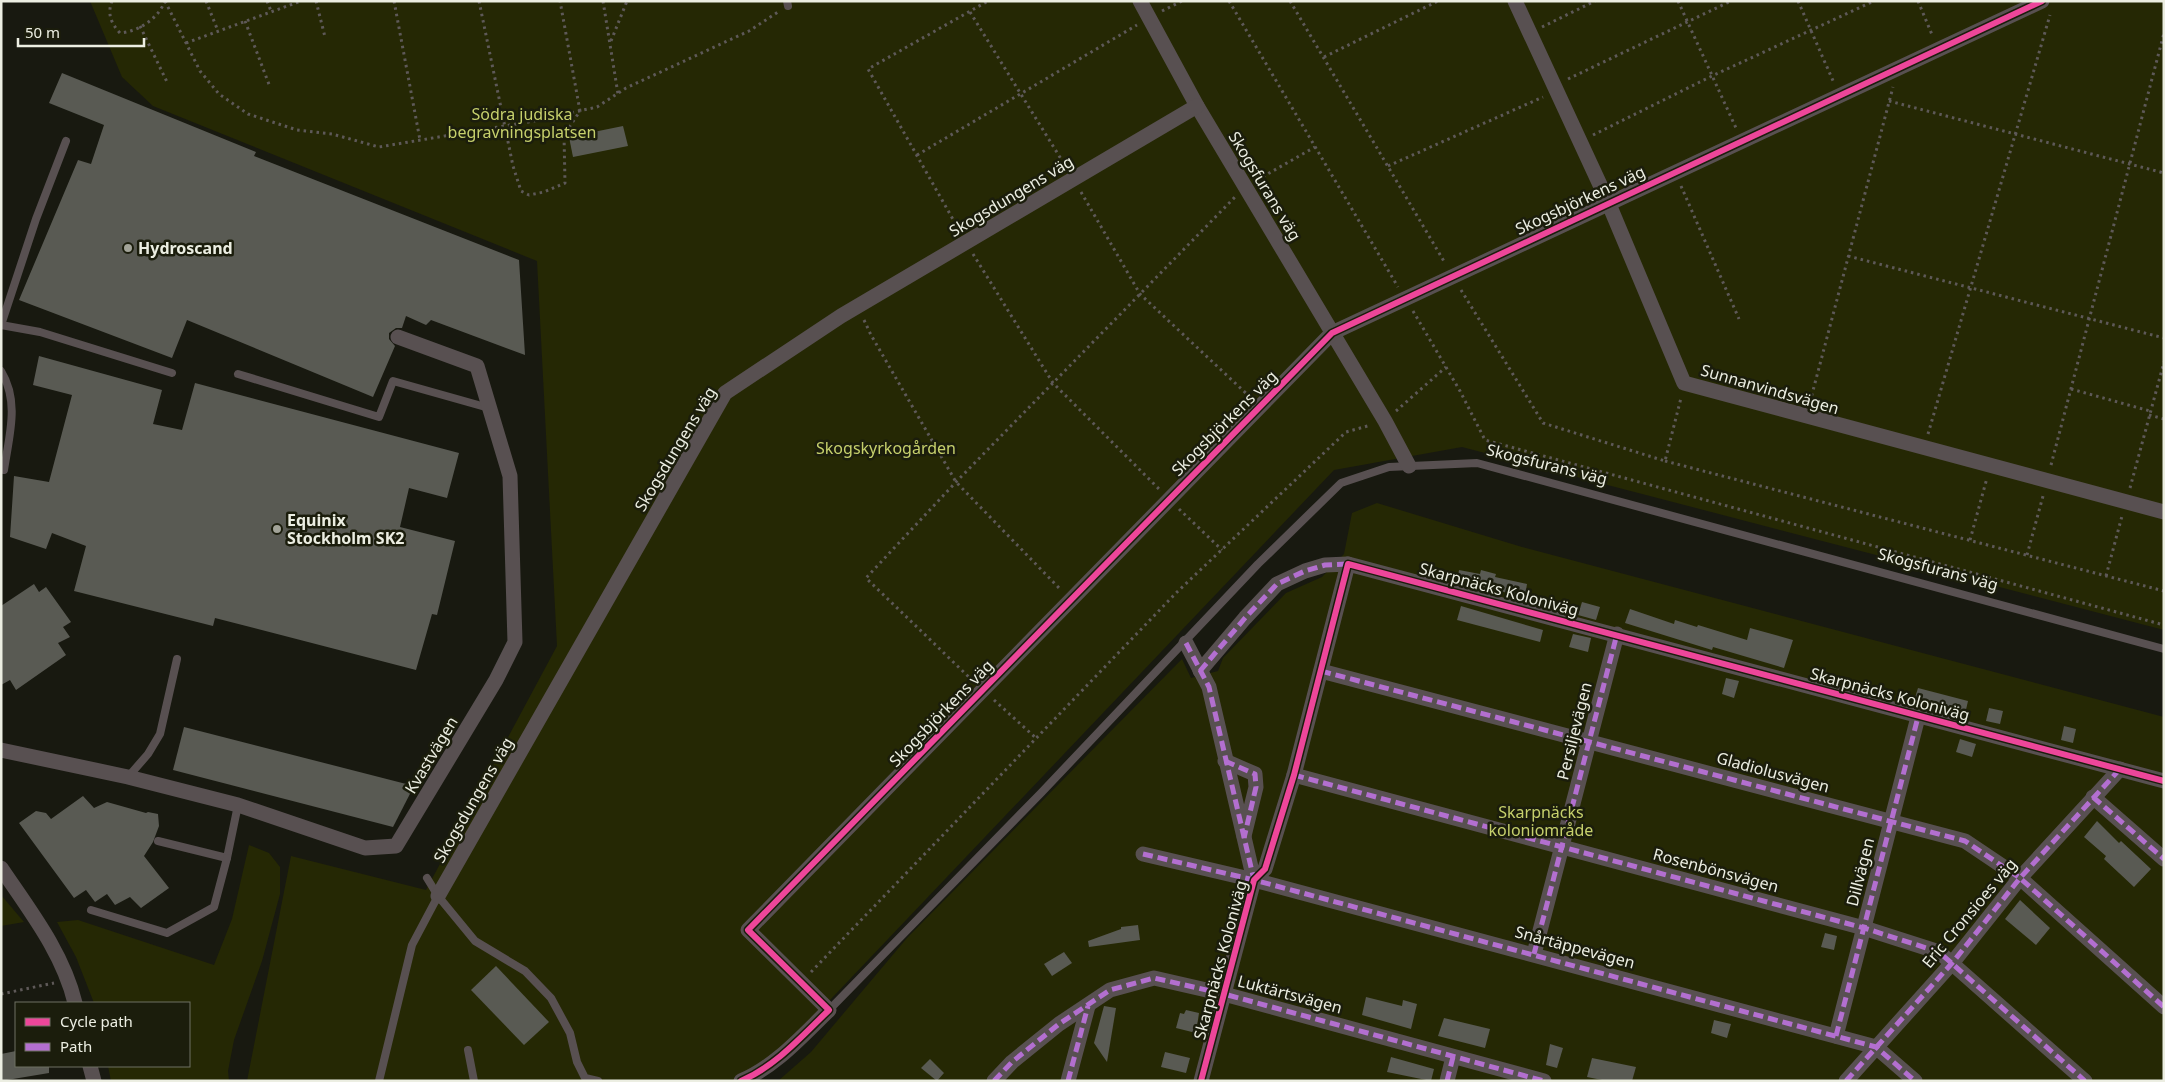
<svg xmlns="http://www.w3.org/2000/svg" width="2165" height="1082" font-family="'Noto Sans',sans-serif">
  <rect width="100%" height="100%" fill="#181910"/>
  <!-- green -->
  <g fill="#252804">
    <polygon points="90,1 2164,1 2164,630 1462,447 1334,470 753,1081 247,1081 291,856 426,890 557,646 537,261 153,106 122,77"/>
    <polygon points="1377,503 1522,547 2164,717 2164,1081 778,1081 811,1052 907,938 1182,659 1191,678 1218,671 1223,658 1286,593 1322,577 1344,554 1352,513"/>
    <polygon points="249,845 269,853 280,867 280,894 262,961 234,1040 228,1071 229,1081 111,1081 108,1066 189,1066 189,1003 94,1003 76,957 57,922 78,920 214,965 232,919"/>
    <polygon points="1,895 24,922 1,926"/>
  </g>
  <!-- building -->
  <g fill="#595a53">
    <polygon points="62,73 256,152 254,156 519,260 525,355 431,320 426,325 406,316 402,328 396,328 389,333 389,339 395,346 373,397 187,320 172,358 19,300 78,160 91,164 104,125 49,103"/>
    <polygon points="623,126 628,146 573,157 569,137"/>
    <polygon points="39,356 162,390 153,424 182,430 195,383 459,453 447,498 409,488 400,527 455,541 437,615 432,614 416,670 215,618 213,626 74,591 86,546 52,533 46,549 10,537 14,476 49,482 72,395 33,385"/>
    <polygon points="1459,570 1480,574 1481,570 1496,574 1495,577 1527,584 1525,597 1457,581"/>
    <polygon points="34,584 39,592 46,587 71,622 63,627 70,637 58,643 66,655 16,690 10,680 1,685 1,606"/>
    <polygon points="1582,602 1600,607 1596,620 1578,615"/>
    <polygon points="1461,606 1543,630 1540,642 1457,620"/>
    <polygon points="1630,609 1674,624 1675,620 1697,627 1698,625 1747,640 1750,628 1793,640 1784,668 1713,647 1712,650 1625,623"/>
    <polygon points="1573,634 1591,638 1588,652 1569,647"/>
    <polygon points="1726,678 1739,681 1734,698 1722,694"/>
    <polygon points="1918,688 1968,701 1965,714 1914,701"/>
    <polygon points="1989,708 2003,711 2000,724 1986,721"/>
    <polygon points="2064,726 2076,729 2073,743 2061,740"/>
    <polygon points="184,727 414,786 393,827 173,770"/>
    <polygon points="1960,739 1976,744 1972,757 1956,752"/>
    <polygon points="83,796 94,808 107,802 146,813 148,812 158,814 159,826 153,842 144,856 169,888 141,908 130,897 115,905 107,894 95,902 86,890 74,898 19,823 36,811 46,813 51,819"/>
    <polygon points="2097,821 2119,843 2121,841 2151,869 2134,887 2104,859 2106,856 2084,837"/>
    <polygon points="2020,900 2050,928 2036,945 2005,919"/>
    <polygon points="1138,925 1140,940 1089,947 1088,941 1121,929 1121,927"/>
    <polygon points="1825,933 1837,936 1834,950 1821,947"/>
    <polygon points="1064,952 1072,963 1052,976 1044,964"/>
    <polygon points="496,966 549,1022 524,1045 471,990"/>
    <polygon points="1366,997 1402,1006 1403,1000 1417,1004 1411,1029 1362,1015"/>
    <polygon points="1104,1006 1116,1008 1107,1062 1094,1043"/>
    <polygon points="1186,1010 1199,1013 1196,1033 1176,1028 1180,1013 1184,1014"/>
    <polygon points="1444,1018 1490,1029 1485,1048 1438,1036"/>
    <polygon points="1714,1020 1731,1024 1727,1038 1711,1033"/>
    <polygon points="1550,1044 1563,1048 1557,1068 1546,1065"/>
    <polygon points="16,1051 16,1066 49,1066 49,1073 1,1081 1,1054"/>
    <polygon points="1165,1052 1190,1058 1186,1073 1161,1067"/>
    <polygon points="1391,1057 1434,1069 1431,1081 1387,1072"/>
    <polygon points="1592,1058 1636,1067 1632,1081 1607,1081 1587,1077"/>
    <polygon points="930,1059 944,1073 937,1081 921,1068"/>
  </g>
  <g fill="none" stroke-linecap="round" stroke-linejoin="round">
    <!-- path -->
    <g stroke="#5e5958" stroke-width="3" stroke-dasharray="2.5 4" stroke-linecap="butt">
      <path d="M112 1C107 14 111 23 120 33 139 31 158 19 165 1"/>
      <polyline points="165,1 200,71 219,94 248,114 297,130 332,134 379,147 534,121 597,107 626,88 749,31 778,12"/>
      <polyline points="206,1 218,31"/>
      <polyline points="267,1 271,11"/>
      <polyline points="316,1 325,37"/>
      <polyline points="394,1 420,140"/>
      <polyline points="479,1 513,166 521,191 529,195 544,192 565,183 564,135 580,111 560,1"/>
      <polyline points="603,1 618,94"/>
      <polyline points="1229,1 1398,287"/>
      <polyline points="1290,1 1445,263"/>
      <polyline points="1678,1 1736,128"/>
      <polyline points="1798,1 1834,83"/>
      <polyline points="1918,1 1933,37"/>
      <polyline points="1162,11 1182,1"/>
      <polyline points="970,12 1066,167"/>
      <polyline points="245,21 270,87"/>
      <polyline points="140,26 167,82"/>
      <polyline points="1542,27 1595,1"/>
      <polyline points="611,41 627,1"/>
      <polyline points="186,43 301,1"/>
      <polyline points="1324,57 1438,1"/>
      <polyline points="1568,79 1731,1"/>
      <polyline points="1889,101 2164,173"/>
      <polyline points="1593,135 1712,76 1874,1"/>
      <polyline points="917,155 1137,25"/>
      <polyline points="1388,166 1543,97"/>
      <polyline points="1257,180 1315,147"/>
      <polyline points="1681,186 1739,319"/>
      <polyline points="1081,192 1140,294 1250,397"/>
      <polyline points="959,230 868,69 988,1"/>
      <polyline points="973,254 1053,383 1159,489"/>
      <polyline points="1848,256 2164,338"/>
      <polyline points="1461,290 1543,423 1665,461 1681,398"/>
      <polyline points="1413,311 1460,391 1485,440 2164,625"/>
      <polyline points="864,320 871,335 956,482 1061,590"/>
      <polyline points="2071,389 2150,411"/>
      <polyline points="1810,402 1893,87"/>
      <polyline points="1396,411 1446,367"/>
      <polyline points="2149,415 2164,419"/>
      <polyline points="1928,434 2050,15"/>
      <polyline points="1665,461 2164,591"/>
      <polyline points="2051,465 2164,33"/>
      <polyline points="2130,488 2164,362"/>
      <polyline points="1179,509 1222,550"/>
      <polyline points="1970,540 1987,478"/>
      <polyline points="2027,555 2043,496"/>
      <polyline points="2106,576 2122,516"/>
      <polyline points="973,681 866,578 956,482 1235,197"/>
      <polyline points="994,700 1037,739"/>
      <polyline points="811,972 1176,593 1346,432 1371,425"/>
      <polyline points="1,994 54,983"/>
    </g>
    <!-- lane -->
    <g stroke="#585051" stroke-width="8">
      <polyline points="787,1 788,6"/>
      <polyline points="1,325 36,219 66,141"/>
      <polyline points="1,325 40,332 172,373"/>
      <path d="M1 371C20 402 9 436 4 470"/>
      <polyline points="238,374 379,417 393,381 489,408"/>
      <polyline points="128,777 148,754 160,734 177,659"/>
      <polyline points="158,841 227,858 238,805"/>
      <polyline points="427,878 438,896 475,941 525,971 551,998 570,1033 577,1062 585,1078 598,1081"/>
      <polyline points="91,910 167,933 214,907 227,858"/>
      <polyline points="829,1010 1041,793 1258,564 1341,483 1389,467 1477,463 2164,649"/>
      <polyline points="468,1050 474,1081"/>
      <polyline points="379,1081 412,945 438,896"/>
    </g>
    <!-- street -->
    <g stroke="#585051" stroke-width="15">
      <polyline points="1140,1 1197,106 1385,421 1409,466"/>
      <polyline points="1515,1 1608,202 1684,383 2164,512"/>
      <polyline points="1186,643 1209,687 1254,880 1876,1047 1915,1081"/>
      <polyline points="1200,671 1245,618 1277,584 1305,571 1325,565 1348,564"/>
      <polyline points="1321,671 1965,841 2020,878 2164,1007"/>
      <polyline points="1,750 128,777 238,805 365,848 396,846 496,680 515,642 510,476 477,366 398,337"/>
      <polyline points="1225,761 1255,774 1256,787 1244,836"/>
      <polyline points="1294,775 1864,928 1939,952 2085,1081"/>
      <polyline points="2093,797 2164,859"/>
      <polyline points="1143,854 1254,880"/>
      <path d="M1 868C30 911 63 953 75 1003"/>
      <polyline points="438,896 725,393 841,316 1197,106"/>
      <polyline points="1534,954 1617,634"/>
      <polyline points="1836,1036 1918,717"/>
      <polyline points="90,1066 94,1081"/>
      <path d="M741 1081C776 1066 802 1036 829 1010L748 930 1332 333 2042 1"/>
      <polyline points="994,1081 1012,1062 1059,1024 1110,990 1154,978 1224,994 1544,1081"/>
      <polyline points="1068,1081 1088,1006"/>
      <polyline points="1201,1081 1254,880 1265,869 1294,775 1348,564 2164,781"/>
      <polyline points="1447,1081 1453,1057"/>
      <polyline points="1846,1081 1953,962 2020,878 2120,769"/>
    </g>
    <!-- quiet -->
    <g stroke="#b36fd0" stroke-width="5" stroke-dasharray="10 5" stroke-linecap="butt">
      <polyline points="1186,643 1209,687 1254,880 1876,1047 1915,1081"/>
      <polyline points="1200,671 1245,618 1277,584 1305,571 1325,565 1348,564"/>
      <polyline points="1321,671 1965,841 2020,878 2164,1007"/>
      <polyline points="1225,761 1255,774 1256,787 1244,838"/>
      <polyline points="1294,775 1864,928 1939,952 2085,1081"/>
      <polyline points="2093,797 2164,859"/>
      <polyline points="1143,854 1254,880"/>
      <polyline points="1534,954 1617,634"/>
      <polyline points="1836,1036 1918,717"/>
      <polyline points="994,1081 1012,1062 1059,1024 1110,990 1154,978 1224,994 1544,1081"/>
      <polyline points="1068,1081 1088,1006"/>
      <polyline points="1447,1081 1453,1057"/>
      <polyline points="1846,1081 1953,962 2020,878 2120,769"/>
    </g>
    <!-- cycleway casing -->
    <g stroke="#1b1d0c" stroke-width="9">
      <g id="cycleway">
        <path d="M741 1081C776 1066 802 1036 829 1010L748 930 1332 333 2042 1"/>
        <polyline points="1201,1081 1254,880 1265,869 1294,775 1348,564 2164,781"/>
      </g>
    </g>
    <!-- cycleway -->
    <use href="#cycleway" stroke="#ed469a" stroke-width="6"/>
  </g>
  <!-- markers -->
  <g fill="#a2a398" stroke="#1b1d0c" stroke-width="2">
    <circle cx="128" cy="248" r="5"/>
    <circle cx="277" cy="529" r="5"/>
  </g>
  <g text-anchor="middle" dominant-baseline="central" stroke-width="5" stroke-linejoin="round" paint-order="stroke">
    <!-- park labels -->
    <g font-size="16" fill="#c6d06c" stroke="#1b1d0c">
      <text x="522" y="114">Södra judiska<tspan x="522" dy="18">begravningsplatsen</tspan></text>
      <text x="886" y="448">Skogskyrkogården</text>
      <text x="1541" y="812">Skarpnäcks<tspan x="1541" dy="18">koloniområde</tspan></text>
    </g>
    <!-- street labels -->
    <g font-size="16" fill="#eceee2" stroke="#1b1d0c">
      <text transform="translate(1265 186) rotate(59)">Skogsfurans väg</text>
      <text transform="translate(1011 196) rotate(-31)">Skogsdungens väg</text>
      <text transform="translate(1580 200) rotate(-25)">Skogsbjörkens väg</text>
      <text transform="translate(1770 389) rotate(16)">Sunnanvindsvägen</text>
      <text transform="translate(1224 423) rotate(-45)">Skogsbjörkens väg</text>
      <text transform="translate(675 449) rotate(-59)">Skogsdungens väg</text>
      <text transform="translate(1547 464) rotate(14)">Skogsfurans väg</text>
      <text transform="translate(1938 569) rotate(15)">Skogsfurans väg</text>
      <text transform="translate(1499 589) rotate(15)">Skarpnäcks Koloniväg</text>
      <text transform="translate(1890 694) rotate(15)">Skarpnäcks Koloniväg</text>
      <text transform="translate(941 713) rotate(-46)">Skogsbjörkens väg</text>
      <text transform="translate(1574 731) rotate(-76)">Persiljevägen</text>
      <text transform="translate(431 755) rotate(-59)">Kvastvägen</text>
      <text transform="translate(1773 772) rotate(15)">Gladiolusvägen</text>
      <text transform="translate(473 800) rotate(-60)">Skogsdungens väg</text>
      <text transform="translate(1716 870) rotate(15)">Rosenbönsvägen</text>
      <text transform="translate(1860 872) rotate(-76)">Dillvägen</text>
      <text transform="translate(1969 913) rotate(-50)">Eric Cronsioes väg</text>
      <text transform="translate(1575 947) rotate(15)">Snårtäppevägen</text>
      <text transform="translate(1220 960) rotate(-75)">Skarpnäcks Koloniväg</text>
      <text transform="translate(1290 994) rotate(15)">Luktärtsvägen</text>
    </g>
    <!-- poi labels -->
    <g font-size="16" font-weight="bold" fill="#eceee2" stroke="#1b1d0c" text-anchor="start">
      <text x="138" y="248">Hydroscand</text>
      <text x="287" y="520">Equinix<tspan x="287" dy="18">Stockholm SK2</tspan></text>
    </g>
  </g>
  <!-- border -->
  <rect width="2165" height="1082" fill="none" stroke="#eceee2" stroke-width="5"/>
  <!-- legend -->
  <rect x="15" y="1002" width="175" height="65" fill="#1b1d0c" stroke="#6f7162"/>
  <rect x="25" y="1018" width="25" height="8" fill="#ed469a" stroke="#6f7162"/>
  <text x="60" y="1027" font-size="15" fill="#eceee2">Cycle path</text>
  <rect x="25" y="1043" width="25" height="8" fill="#b36fd0" stroke="#6f7162"/>
  <text x="60" y="1052" font-size="15" fill="#eceee2">Path</text>
  <!-- scale -->
  <path d="M18 38v8h126v-8" fill="none" stroke="#eceee2" stroke-width="2.5"/>
  <text x="25" y="38" font-size="15" fill="#eceee2" stroke="#1b1d0c" stroke-width="4" paint-order="stroke">50 m</text>
</svg>
